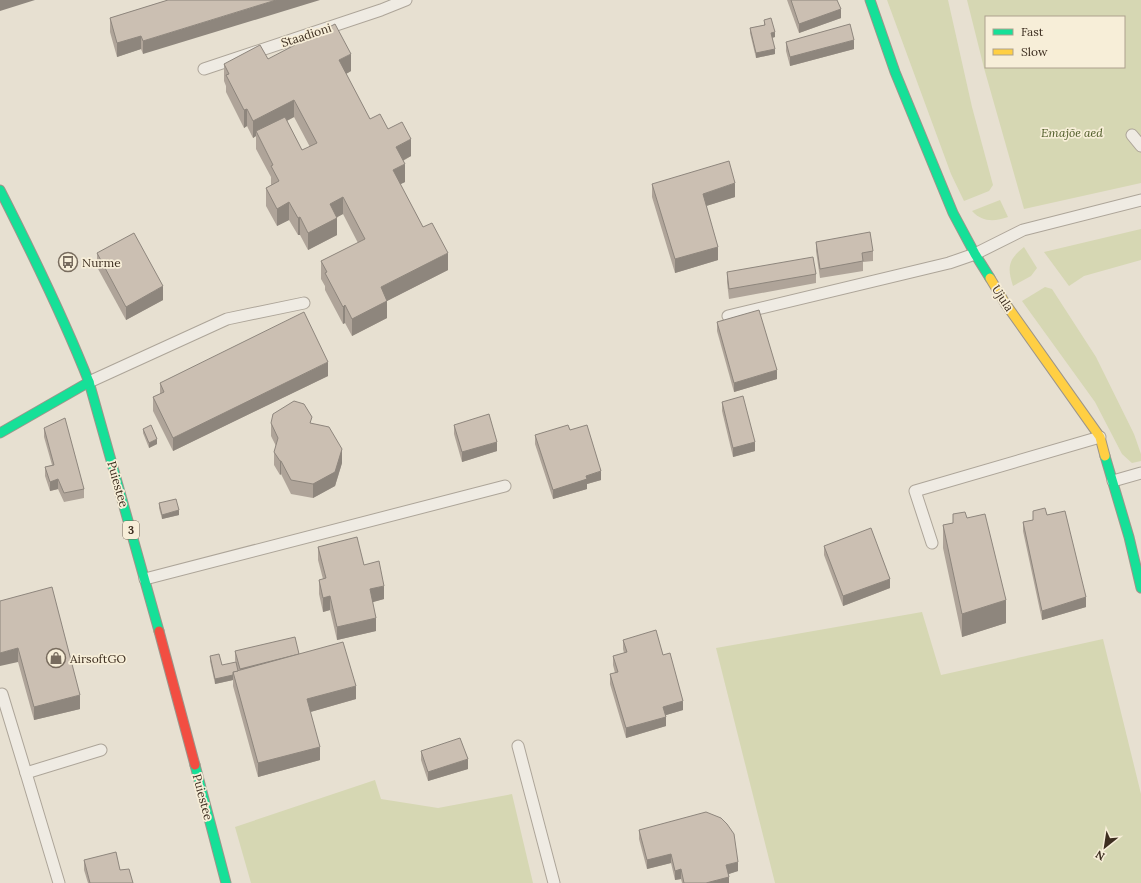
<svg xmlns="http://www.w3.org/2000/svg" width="1141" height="883" font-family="Lora,serif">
  <rect width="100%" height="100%" fill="#e7e0d1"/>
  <!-- green -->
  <g fill="#d6d7b3" fill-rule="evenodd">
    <polygon points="887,0 948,0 972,107 993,185 989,191 964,201 951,174"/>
    <path d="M967 0H1141V183L1024 209 984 68ZM986 17H1124V67H986Z"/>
    <path d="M1000 200 1008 217C994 222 982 222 972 211Z"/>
    <polygon points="1141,229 1141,260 1084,276 1069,286 1044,252"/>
    <path d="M1024 247 1037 268 1031 276 1013 286C1007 267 1008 260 1024 247Z"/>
    <polygon points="1045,287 1052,289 1096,357 1134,434 1141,454 1141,461 1132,463 1122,454 1095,402 1022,301"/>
    <polygon points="922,612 941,675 1103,639 1141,794 1141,883 775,883 716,648"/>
    <polygon points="375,780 381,799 438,808 512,794 533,883 251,883 235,827"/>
  </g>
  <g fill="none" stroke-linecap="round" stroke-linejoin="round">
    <!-- lane casing -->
    <g stroke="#ada599" stroke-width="13">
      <g id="lane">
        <polyline points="204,69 381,10 406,0"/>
        <polyline points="1132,135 1141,146"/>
        <polyline points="728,316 949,263 975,254 1023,230 1141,200"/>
        <polyline points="89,382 227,319 304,303"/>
        <polyline points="1113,481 1141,473"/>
        <polyline points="932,543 915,491 1100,437"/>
        <polyline points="145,579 505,486"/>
        <polyline points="2,694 26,773"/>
        <polyline points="518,746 554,883"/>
        <polyline points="59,883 26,773 101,750"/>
      </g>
    </g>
    <!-- fast casing -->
    <g stroke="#9c958a" stroke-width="11">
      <g id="fast">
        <polyline points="870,0 895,72 953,213 975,254 990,278"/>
        <path d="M0 190C32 253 63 316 89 382L159 631"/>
        <polyline points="0,433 89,382"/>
        <polyline points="1105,456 1129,537 1141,588"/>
        <polyline points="195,765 226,883"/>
      </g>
    </g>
    <!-- slow casing -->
    <g stroke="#9c958a" stroke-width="11">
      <polyline id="slow" points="990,278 1005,303 1100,437 1105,456"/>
    </g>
    <!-- jam casing -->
    <g stroke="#9c958a" stroke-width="11">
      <polyline id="jam" points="159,631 195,765"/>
    </g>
    <!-- lane -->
    <use href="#lane" stroke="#efebe3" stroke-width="11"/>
    <!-- fast -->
    <use href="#fast" stroke="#16e098" stroke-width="9"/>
    <!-- slow -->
    <use href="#slow" stroke="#ffcf43" stroke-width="9"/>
    <!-- jam -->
    <use href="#jam" stroke="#f24e42" stroke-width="9"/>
  </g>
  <!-- wall -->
  <g fill="#afa499" fill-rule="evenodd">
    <polygon points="168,0 143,54 141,49 117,57 110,32 110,18"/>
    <polygon points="787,0 837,0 841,18 799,33"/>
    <polygon points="764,20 775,37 772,38 775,54 756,58 750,33 750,28 764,25"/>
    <polygon points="786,42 854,49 790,66 786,51"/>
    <path d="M268 59 351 71 346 74 370 119 388 129 411 156 403 161 405 182 400 184 423 227 448 270 387 301V318L352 336 345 323 343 324 325 290V286L321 279V261L358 243 343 214 337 217V235L308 250 300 235H298L289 220 277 226 266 206V188L271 185V177L256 149V136L253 138 247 126 244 128 226 92V86L224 81V64ZM294 117 310 147 302 150 287 121Z"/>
    <polygon points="652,184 735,197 706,206 718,260 675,273 652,197"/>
    <polygon points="816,242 873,251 873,261 863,262 863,271 820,278 816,251"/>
    <polygon points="97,253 163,300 126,320 97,267"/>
    <polygon points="727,272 816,274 816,283 729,299 727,282"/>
    <polygon points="717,322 777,379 734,392 717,331"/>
    <polygon points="328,376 173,451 153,411 153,397 160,394 160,383"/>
    <polygon points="722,402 755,451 733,457 722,411"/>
    <polygon points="271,423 312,424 342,463 335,486 313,498 291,494 281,474 280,475 274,465 274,452 276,446 271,436"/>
    <polygon points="454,425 497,451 462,462 454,434"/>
    <polygon points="44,428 84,489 84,498 64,502 58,489 50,491 45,476 45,467 52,465 44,437"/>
    <polygon points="143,429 157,444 149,448 143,433"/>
    <polygon points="570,430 601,480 587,484 587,489 553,499 535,444 535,435"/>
    <polygon points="159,503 179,515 162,519 159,508"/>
    <polygon points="1033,511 1047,515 1086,607 1042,620 1023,531 1023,522 1033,520"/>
    <polygon points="953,514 1006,623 962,637 943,548 943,525 953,523"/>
    <polygon points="824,546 890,588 843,606 824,555"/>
    <polygon points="318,547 364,565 384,599 372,602 376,631 337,640 330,610 323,612 319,594 319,580 323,579 318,560"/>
    <polygon points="0,601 80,709 34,720 18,662"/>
    <polygon points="623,640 663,655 683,710 666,715 666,726 626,738 610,684 610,674 615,673 613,665 613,656 624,653 623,649"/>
    <polygon points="235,651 299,654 356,699 310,712 320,760 258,777 233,686 233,680 215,684 210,661 210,656 222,665 238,671 235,660"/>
    <polygon points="421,751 468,769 428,781 421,760"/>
    <polygon points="639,830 738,871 728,874 729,883 682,883 681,879 675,880 671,863 647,869 639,839"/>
    <polygon points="84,860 120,870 133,883 88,883 84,870"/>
  </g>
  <!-- shaded-wall -->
  <g fill="#8e867d">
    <polygon points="0,0 35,0 0,11"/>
    <polygon points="276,0 320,0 143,54 143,41"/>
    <polygon points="841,9 841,18 799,33 799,24"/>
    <polygon points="775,32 775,37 771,38 771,33"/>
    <polygon points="141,36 141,49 117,57 117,43"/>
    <polygon points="854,40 854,49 790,66 790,57"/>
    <polygon points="775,49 775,54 756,58 756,53"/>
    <polygon points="351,54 351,71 339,78 339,60"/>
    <polygon points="294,100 294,117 258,135 256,131 256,136 253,138 253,121"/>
    <polygon points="247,109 247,126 244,128 244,110"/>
    <polygon points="411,139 411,156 396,164 396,147"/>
    <polygon points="405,164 405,182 393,188 393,170"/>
    <polygon points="735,183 735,197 703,207 703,194"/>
    <polygon points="343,197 343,214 330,221 330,204"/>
    <polygon points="289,202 289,220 277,226 277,209"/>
    <polygon points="300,217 300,235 298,235 298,218"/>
    <polygon points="337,218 337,235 308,250 308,233"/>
    <polygon points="718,247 718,260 675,273 675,259"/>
    <polygon points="448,253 448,270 387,301 387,318 352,336 352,319 381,287"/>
    <polygon points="163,286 163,300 126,320 126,307"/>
    <polygon points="345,305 345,323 343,324 343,307"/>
    <polygon points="328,362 328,376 173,451 173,438"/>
    <polygon points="777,370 777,379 734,392 734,383"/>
    <polygon points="157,439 157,444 149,448 149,443"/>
    <polygon points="497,442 497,451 462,462 462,452"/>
    <polygon points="755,442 755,451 733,457 733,448"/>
    <polygon points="342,449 342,463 335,486 313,498 313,484"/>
    <polygon points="280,461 281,461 281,474 280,475"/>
    <polygon points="601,471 601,480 587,484 587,489 553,499 553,490 586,476"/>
    <polygon points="58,479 58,489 50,491 50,482"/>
    <polygon points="179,510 179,515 162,519 162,515"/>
    <polygon points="890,579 890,588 843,606 843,596"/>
    <polygon points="384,586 384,599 370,603 370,589"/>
    <polygon points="330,596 330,610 323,612 323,598"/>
    <polygon points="1086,597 1086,607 1042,620 1042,611"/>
    <polygon points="1006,600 1006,623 962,637 962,614"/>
    <polygon points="376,618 376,631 337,640 337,627"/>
    <polygon points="18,648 18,662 0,666 0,653"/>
    <polygon points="299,654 240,678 240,669"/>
    <polygon points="233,675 233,680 215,684 215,679"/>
    <polygon points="356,686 356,699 307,713 307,699"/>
    <polygon points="80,695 80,709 34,720 34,707"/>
    <polygon points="683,701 683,710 663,716 663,707"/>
    <polygon points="666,717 666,726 626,738 626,728"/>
    <polygon points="320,747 320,760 258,777 258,763"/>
    <polygon points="468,759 468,769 428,781 428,772"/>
    <polygon points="671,854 671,863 647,869 647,860"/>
    <polygon points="738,862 738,871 726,875 726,865"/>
    <polygon points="681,869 681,879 675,880 675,871"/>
    <polygon points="729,877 729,883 706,883"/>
  </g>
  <!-- building -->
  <g fill="#cbbfb2" stroke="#8e867d">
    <polygon points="168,0 276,0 143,41 141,36 117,43 110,18"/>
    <polygon points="791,0 837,0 841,9 799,24"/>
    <polygon points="771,18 775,32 771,33 775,49 756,53 750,28 765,25 764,20"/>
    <polygon points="335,24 351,54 339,60 370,119 380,114 388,129 402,122 411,139 396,147 405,164 393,170 423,227 432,223 448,253 381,287 387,301 352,319 345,305 343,307 325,273 327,272 321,261 365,239 343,197 330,204 337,218 308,233 300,217 298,218 289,202 277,209 266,188 279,181 271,166 273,165 256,131 285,117 302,150 317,143 294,100 253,121 247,109 244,110 226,75 229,74 224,64 260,45 268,59"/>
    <polygon points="850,24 854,40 790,57 786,42"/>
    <polygon points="729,161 735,183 703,194 718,247 675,259 652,184"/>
    <polygon points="870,232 873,251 862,253 863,261 820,269 816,242"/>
    <polygon points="134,233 163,286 126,307 97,253"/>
    <polygon points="813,257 816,274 729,289 727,272"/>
    <polygon points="759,310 777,370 734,383 717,322"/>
    <polygon points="304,312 328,362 173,438 153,397 164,392 160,383"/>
    <polygon points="743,396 755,442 733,448 722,402"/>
    <polygon points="294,401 304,404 312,417 310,423 329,427 342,449 335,472 313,484 291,480 281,461 280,461 274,452 278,438 271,423 273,414"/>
    <polygon points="489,414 497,442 462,452 454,425"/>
    <polygon points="65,418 84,489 64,493 58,479 50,482 45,467 54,465 44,428"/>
    <polygon points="151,425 157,439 149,443 143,429"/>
    <polygon points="568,425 570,430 587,425 601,471 586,476 587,479 553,490 535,435"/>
    <polygon points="176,499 179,510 162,515 159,503"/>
    <polygon points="1045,508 1047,515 1065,511 1086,597 1042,611 1023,522 1033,520 1033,511"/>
    <polygon points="965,512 967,518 985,514 1006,600 962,614 943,525 953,523 953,514"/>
    <polygon points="871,528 890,579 843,596 824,546"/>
    <polygon points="357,537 364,565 379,561 384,586 370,589 376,618 337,627 330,596 323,598 319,580 326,578 318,547"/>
    <polygon points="52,587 80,695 34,707 18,648 0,653 0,601"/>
    <polygon points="656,630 663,655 670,653 683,701 663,707 666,717 626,728 610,674 618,672 613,656 627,652 623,640"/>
    <polygon points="295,637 299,654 240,669 235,651"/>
    <polygon points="343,642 356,686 307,699 320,747 258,763 233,672"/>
    <polygon points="219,654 222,665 236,662 238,671 233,672 233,675 215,679 210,656"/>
    <polygon points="460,738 468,759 428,772 421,751"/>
    <polygon points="706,812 721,818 727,824 734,834 738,862 726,865 729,877 706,883 684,883 681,869 675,871 671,854 647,860 639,830"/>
    <polygon points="116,852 120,870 129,869 133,883 90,883 84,860"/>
  </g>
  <!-- icons -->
  <defs>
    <g id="bus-ring" transform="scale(1)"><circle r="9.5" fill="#f7eed8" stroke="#786c5e" stroke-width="1.5"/><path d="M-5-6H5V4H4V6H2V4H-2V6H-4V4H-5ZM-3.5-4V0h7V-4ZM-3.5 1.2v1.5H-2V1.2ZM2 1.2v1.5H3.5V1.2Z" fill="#786c5e"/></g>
    <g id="shop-ring" transform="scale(1)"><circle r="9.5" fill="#f7eed8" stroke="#786c5e" stroke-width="1.5"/><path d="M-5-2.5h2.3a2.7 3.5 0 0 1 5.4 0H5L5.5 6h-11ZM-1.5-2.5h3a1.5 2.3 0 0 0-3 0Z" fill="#786c5e"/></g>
  </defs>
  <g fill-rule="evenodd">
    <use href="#bus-ring" x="68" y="262"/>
    <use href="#shop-ring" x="56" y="658"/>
  </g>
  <g text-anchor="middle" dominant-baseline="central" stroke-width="3.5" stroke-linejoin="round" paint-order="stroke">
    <!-- shield labels -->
    <rect fill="#f7eed8" stroke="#756857" stroke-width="1" x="123" y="521" width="16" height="18" rx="3"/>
    <g font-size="11" font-weight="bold" fill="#3d2e20">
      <text x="131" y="530">3</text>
    </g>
    <!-- street labels -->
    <g font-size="12" fill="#3d2e20" stroke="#f7eed8">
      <text transform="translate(306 35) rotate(-18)">Staadioni</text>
      <text transform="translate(1003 298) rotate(57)">Ujula</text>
      <text transform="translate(118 484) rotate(74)">Puiestee</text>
      <text transform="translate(203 797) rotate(75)">Puiestee</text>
    </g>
    <!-- park labels -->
    <g font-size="12" font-style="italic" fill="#4d5a26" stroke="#f7eed8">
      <text x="1072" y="132">Emajõe aed</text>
    </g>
    <!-- poi labels -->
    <g font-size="12" fill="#3d2e20" stroke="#f7eed8" text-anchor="start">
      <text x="82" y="262">Nurme</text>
      <text x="70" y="658">AirsoftGO</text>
    </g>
  </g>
  <!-- legend -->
  <rect x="985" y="16" width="140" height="52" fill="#f7eed8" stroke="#ada18e"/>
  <rect x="993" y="29" width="20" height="6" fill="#16e098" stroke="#ada18e"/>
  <text x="1021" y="36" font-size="12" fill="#3d2e20">Fast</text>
  <rect x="993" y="49" width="20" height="6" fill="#ffcf43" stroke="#ada18e"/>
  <text x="1021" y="56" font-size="12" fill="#3d2e20">Slow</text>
  <!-- north arrow -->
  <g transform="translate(1105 847) rotate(210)" stroke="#f7eed8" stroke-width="3" paint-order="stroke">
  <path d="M0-3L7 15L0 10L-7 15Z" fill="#3d2e20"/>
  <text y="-6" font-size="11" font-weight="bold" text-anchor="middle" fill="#3d2e20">N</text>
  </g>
</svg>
